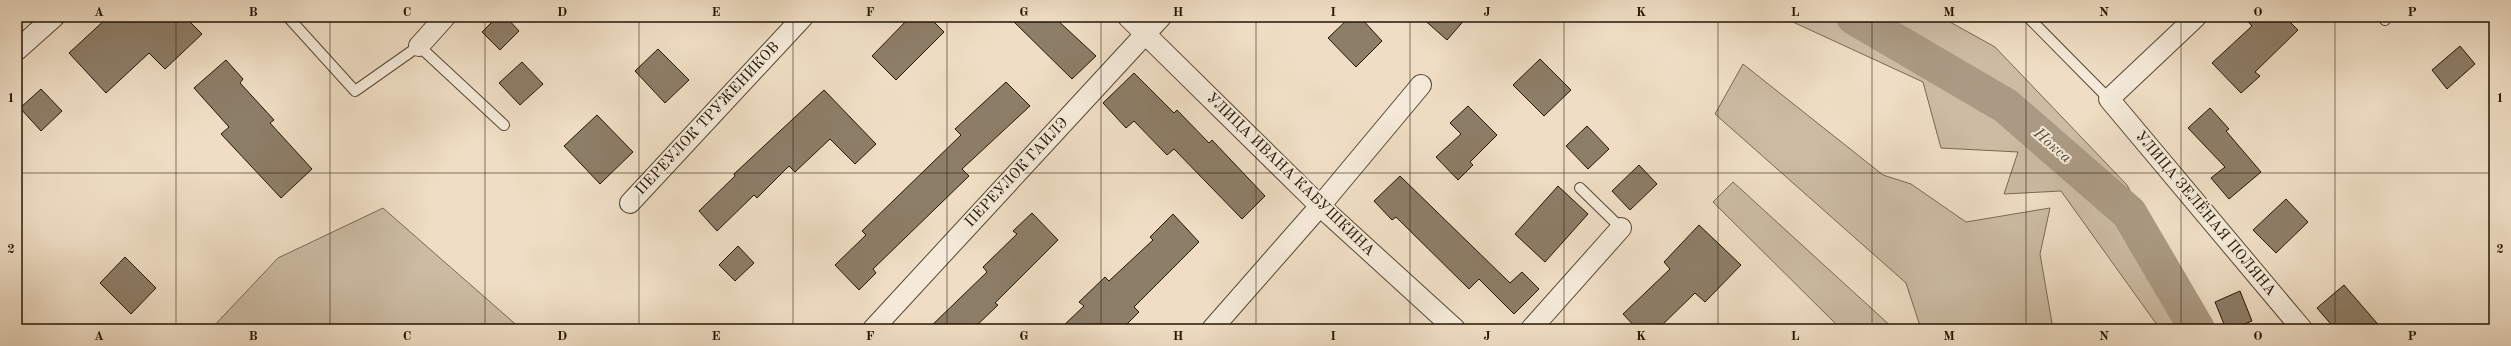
<svg xmlns="http://www.w3.org/2000/svg" width="2511" height="346" font-family="'Old Standard TT',serif">
  <rect width="100%" height="100%" fill="#efdec5"/>
  <filter id="stains"><feTurbulence type="fractalNoise" baseFrequency=".005" numOctaves="4"/><feColorMatrix values="0 0 0 0 .2 0 0 0 0 .09 0 0 0 0 .02 0 0 0 .5 -.17"/></filter>
  <radialGradient id="worn" r=".72"><stop offset=".6" stop-color="#630" stop-opacity="0"/><stop offset="1" stop-color="#630" stop-opacity=".3"/></radialGradient>
  <!-- green -->
  <g fill="#ccbca4" stroke="#786954">
    <polygon points="1782,17 1941,17 1995,47 2127,185 2205,329 2160,329 2061,191 2004,194 2018,152 1941,148 1923,82"/>
    <polygon points="1743,64 1883,175 1911,184 1966,222 2050,208 2040,254 2053,329 1921,329 1906,283 1715,114"/>
    <polygon points="1733,182 1894,329 1841,329 1713,202"/>
    <polygon points="383,208 521,329 211,329 278,258"/>
  </g>
  <g fill="none" stroke-linecap="round" stroke-linejoin="round">
    <!-- river -->
    <polyline stroke="#aa9a83" stroke-width="36" points="1854,17 2006,106 2129,213 2197,329"/>
  </g>
  <!-- building -->
  <g fill="#8d7e68" stroke="#231603">
    <polygon points="108,17 185,17 202,34 165,69 149,53 106,93 69,53"/>
    <polygon points="497,17 506,17 519,31 500,50 482,32"/>
    <polygon points="910,17 929,17 944,32 896,80 872,56"/>
    <polygon points="1009,17 1054,17 1096,56 1072,79"/>
    <polygon points="1350,17 1360,17 1382,41 1356,67 1328,38"/>
    <polygon points="1421,17 1467,17 1447,40"/>
    <polygon points="2244,17 2285,17 2298,30 2255,72 2260,76 2241,93 2212,63 2252,26"/>
    <polygon points="2460,46 2475,64 2447,89 2432,70"/>
    <polygon points="658,49 689,80 665,103 635,71"/>
    <polygon points="1540,59 1571,90 1544,116 1513,85"/>
    <polygon points="226,60 243,79 240,83 274,120 270,123 312,169 281,198 221,134 229,127 194,88"/>
    <polygon points="522,62 543,84 520,105 499,83"/>
    <polygon points="1134,73 1174,113 1177,110 1209,143 1212,140 1265,196 1242,219 1174,149 1167,155 1134,121 1126,128 1103,103"/>
    <polygon points="1006,82 1030,106 962,169 969,176 873,269 876,273 859,290 835,265 866,235 862,231 961,135 955,129"/>
    <polygon points="41,89 62,111 41,131 20,108"/>
    <polygon points="824,90 876,144 855,164 830,139 795,172 789,166 757,198 754,195 717,231 699,211 735,176 734,174"/>
    <polygon points="1468,106 1497,135 1470,162 1473,165 1458,180 1436,157 1461,134 1450,123"/>
    <polygon points="2210,108 2229,129 2226,131 2261,172 2229,199 2211,178 2225,167 2188,128"/>
    <polygon points="597,115 633,152 600,184 564,146"/>
    <polygon points="1587,126 1609,149 1588,169 1566,146"/>
    <polygon points="1639,165 1657,184 1630,210 1612,191"/>
    <polygon points="1400,176 1510,283 1522,272 1539,289 1514,314 1479,279 1469,289 1396,217 1392,220 1374,201"/>
    <polygon points="1558,186 1588,214 1545,262 1515,234"/>
    <polygon points="2286,199 2308,222 2276,253 2253,230"/>
    <polygon points="1032,213 1058,240 995,303 998,305 973,329 928,329 987,272 983,267 1017,234 1013,231"/>
    <polygon points="1173,214 1199,242 1134,307 1139,312 1122,329 1060,329 1084,306 1079,302 1105,277 1109,281 1153,240 1150,237"/>
    <polygon points="1699,225 1741,265 1705,302 1695,293 1658,329 1637,329 1623,314 1670,269 1664,262"/>
    <polygon points="738,246 754,263 735,281 719,265"/>
    <polygon points="125,257 156,288 131,314 100,283"/>
    <polygon points="2344,285 2382,329 2335,329 2317,308"/>
    <polygon points="2240,291 2252,321 2232,329 2226,329 2215,302"/>
  </g>
  <g fill="none" stroke-linecap="round" stroke-linejoin="round">
    <!-- service casing -->
    <g stroke="#564834" stroke-width="12">
      <g id="service">
        <polyline points="288,17 355,91 419,46 504,125"/>
        <polyline points="2028,17 2109,99"/>
        <polyline points="2383,17 2385,20"/>
        <polyline points="1580,188 1621,228"/>
      </g>
    </g>
    <!-- minor casing -->
    <g stroke="#564834" stroke-width="22">
      <g id="minor">
        <polyline points="1128,17 1320,206 1455,329"/>
        <polyline points="2196,17 2109,99 2302,329"/>
        <polyline points="419,46 445,17"/>
        <polyline points="17,50 54,17"/>
        <polyline points="630,203 803,17"/>
        <polyline points="873,329 1161,17"/>
        <polyline points="1212,329 1320,206 1421,85"/>
        <polyline points="1531,329 1621,228"/>
      </g>
    </g>
    <!-- service -->
    <use href="#service" stroke="#f5ead9" stroke-width="10"/>
    <!-- minor -->
    <use href="#minor" stroke="#f5ead9" stroke-width="20"/>
  </g>
  <!-- grid -->
  <path fill="none" stroke="#231603" stroke-width="1" stroke-opacity="0.55" d="M176 17V329M330 17V329M485 17V329M639 17V329M793 17V329M947 17V329M1101 17V329M1256 17V329M1410 17V329M1564 17V329M1718 17V329M1872 17V329M2026 17V329M2181 17V329M2335 17V329M17 173H2494"/>
  <g text-anchor="middle" dominant-baseline="central" stroke-width="4" stroke-linejoin="round" paint-order="stroke">
    <!-- street labels -->
    <g font-size="15" fill="#231603" stroke="#f5ead9">
      <text transform="translate(708 119) rotate(-47)">ПЕРЕУЛОК ТРУЖЕНИКОВ</text>
      <text transform="translate(1017 173) rotate(-47)">ПЕРЕУЛОК ГАИЛЭ</text>
      <text transform="translate(1290 175) rotate(44)">УЛИЦА ИВАНА КАБУШКИНА</text>
      <text transform="translate(2205 214) rotate(50)">УЛИЦА ЗЕЛЁНАЯ ПОЛЯНА</text>
    </g>
    <!-- water labels -->
    <g font-size="16" font-style="italic" fill="#594b36" stroke="#f5ead9">
      <text transform="translate(2052 146) rotate(41)">Нокса</text>
    </g>
  </g>
  <!-- margin -->
  <rect width="2511" height="346" fill="none" stroke="#efdec5" stroke-width="44"/>
  <rect x="22" y="22" width="2467" height="302" fill="none" stroke="#231603" stroke-width="1.5"/>
  <g font-size="13" text-anchor="middle" font-weight="bold" fill="#231603">
    <text x="99" y="16">A</text>
    <text x="253" y="16">B</text>
    <text x="407" y="16">C</text>
    <text x="562" y="16">D</text>
    <text x="716" y="16">E</text>
    <text x="870" y="16">F</text>
    <text x="1024" y="16">G</text>
    <text x="1178" y="16">H</text>
    <text x="1333" y="16">I</text>
    <text x="1487" y="16">J</text>
    <text x="1641" y="16">K</text>
    <text x="1795" y="16">L</text>
    <text x="1949" y="16">M</text>
    <text x="2104" y="16">N</text>
    <text x="2258" y="16">O</text>
    <text x="2412" y="16">P</text>
    <text x="11" y="102">1</text>
    <text x="2500" y="102">1</text>
    <text x="11" y="253">2</text>
    <text x="2500" y="253">2</text>
    <text x="99" y="340">A</text>
    <text x="253" y="340">B</text>
    <text x="407" y="340">C</text>
    <text x="562" y="340">D</text>
    <text x="716" y="340">E</text>
    <text x="870" y="340">F</text>
    <text x="1024" y="340">G</text>
    <text x="1178" y="340">H</text>
    <text x="1333" y="340">I</text>
    <text x="1487" y="340">J</text>
    <text x="1641" y="340">K</text>
    <text x="1795" y="340">L</text>
    <text x="1949" y="340">M</text>
    <text x="2104" y="340">N</text>
    <text x="2258" y="340">O</text>
    <text x="2412" y="340">P</text>
  </g>
  <rect width="100%" height="100%" filter="url(#stains)"/>
  <rect width="100%" height="100%" fill="url(#worn)"/>
</svg>
